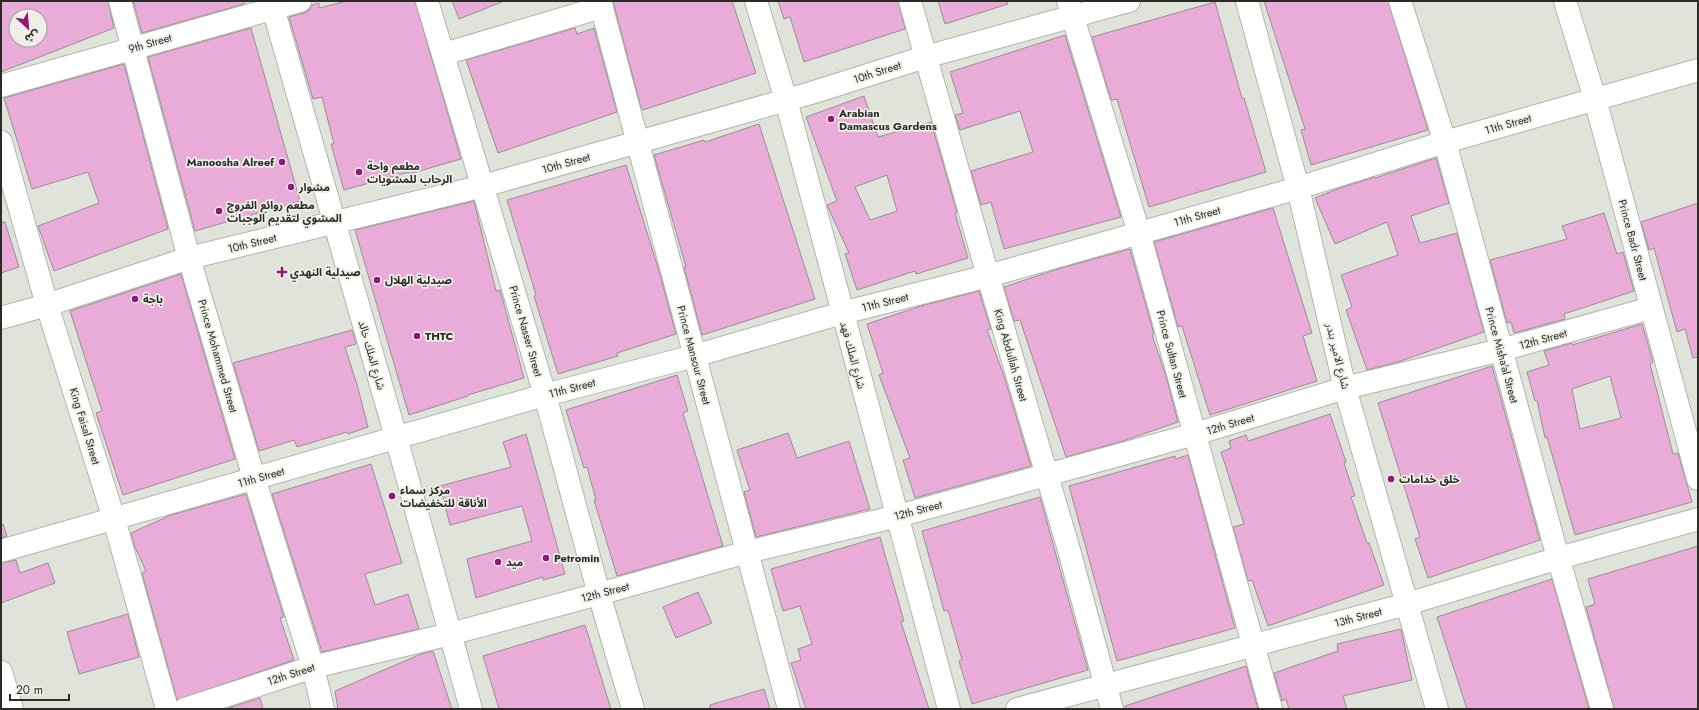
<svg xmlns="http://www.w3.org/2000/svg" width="1699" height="710" font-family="Jost,'Noto Sans Arabic',sans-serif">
  <rect width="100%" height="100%" fill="#e0e3da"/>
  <!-- building -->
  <g fill="#e9abd7" stroke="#979095" fill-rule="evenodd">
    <path d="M1 1H108L114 28 1 72ZM16 16H40V40H16Z"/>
    <polygon points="133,1 244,1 244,4 142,33"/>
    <polygon points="347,1 415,1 461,159 409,174 409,172 344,190 331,144 334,144 322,97 313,99 289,17 304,13 309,10 312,5 319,3 319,8"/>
    <polygon points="452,1 501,1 502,2 459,19"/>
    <polygon points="613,1 732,1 756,73 643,110 640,104"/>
    <polygon points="778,1 898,1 905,29 804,62 790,17 784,19"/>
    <polygon points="938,1 1007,1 1008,4 945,24"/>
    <polygon points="1264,1 1388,1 1428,130 1311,165 1301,130 1305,129"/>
    <polygon points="1215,2 1242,98 1244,98 1266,172 1149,207 1117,99 1111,100 1092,37"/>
    <polygon points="251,28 300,201 195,231 148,57"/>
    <polygon points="575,28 577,34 594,28 617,112 498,153 466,60"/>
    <polygon points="1065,35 1121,217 1004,249 991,202 981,205 971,171 1033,152 1020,111 960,130 955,115 963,113 950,72"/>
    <polygon points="124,64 168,229 54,271 38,226 99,203 88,172 32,189 4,98"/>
    <path d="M864 96 878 137 931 122 957 212 955 213 968 258 916 274 915 271 857 290 845 254 849 253 827 205 837 201 806 117ZM887 175 897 211 870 220 855 187Z"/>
    <polygon points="759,124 815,299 702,335 684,267 686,267 654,155 704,140 705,142"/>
    <polygon points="1436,158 1449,203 1411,216 1420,243 1457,233 1484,332 1398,362 1367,370 1346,310 1352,307 1341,275 1398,255 1387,222 1335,244 1315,198 1340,188 1375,177 1375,178"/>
    <polygon points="626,165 660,274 676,334 617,353 618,356 558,374 534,296 536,295 507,200"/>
    <polygon points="474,201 496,291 500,290 524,378 468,395 468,396 409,415 355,230"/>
    <polygon points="1698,203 1698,357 1693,358 1685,329 1677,332 1654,248 1649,250 1641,222"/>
    <polygon points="1273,208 1312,333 1303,336 1317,381 1210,415 1182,326 1178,327 1154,242"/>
    <polygon points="1604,213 1617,254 1623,252 1634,291 1564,314 1565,319 1514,333 1511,322 1507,323 1490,260 1567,239 1562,226"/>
    <polygon points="1,222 5,222 19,267 1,273"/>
    <polygon points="1130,249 1154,334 1152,335 1166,376 1178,422 1123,441 1066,457 1020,320 1014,321 1004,287 1061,268"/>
    <polygon points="181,274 235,459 123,495 96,413 102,411 70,311"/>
    <polygon points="979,291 991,329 987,330 1004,376 1031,466 915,498 903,460 910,458 879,375 883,373 867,324 921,306"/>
    <path d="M1642 324 1653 362 1650 364 1673 454 1678 453 1692 502 1575 535 1547 437 1545 438 1537 400 1535 401 1527 372 1549 365 1544 351 1572 343V345ZM1610 376 1621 418 1580 429 1572 389Z"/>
    <polygon points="352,330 356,344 345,347 358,388 368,427 348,434 347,432 297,447 294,440 259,451 233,363"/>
    <polygon points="1492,366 1540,540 1428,578 1415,539 1420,537 1378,403"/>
    <polygon points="677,375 688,411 683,413 723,546 617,576 594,500 596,500 587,467 584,468 566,410"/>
    <polygon points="1330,414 1346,462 1344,463 1355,496 1351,497 1367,543 1369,543 1384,585 1268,626 1252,580 1248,581 1233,527 1244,524 1221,452 1231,448 1229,441 1246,435 1248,441"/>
    <polygon points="788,433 797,458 849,441 870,509 756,537 744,492 750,490 737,450"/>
    <polygon points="526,434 565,574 543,580 543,577 476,598 467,559 532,541 522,506 450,525 440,486 511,467 503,442"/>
    <polygon points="1188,455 1235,628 1117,661 1069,486 1175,456 1176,459"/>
    <polygon points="371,464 402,563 365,574 375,605 408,594 419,629 322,652 272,494"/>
    <polygon points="246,494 284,617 280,618 294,660 177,700 142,573 146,571 134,545 131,533 171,515"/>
    <polygon points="1040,497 1088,670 972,704 959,661 962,660 948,610 944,611 922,531"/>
    <polygon points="3,524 7,536 1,538 1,525"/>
    <polygon points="880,537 904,621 901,622 929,709 806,709 791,663 801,660 798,649 812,644 800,606 783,611 771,569"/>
    <polygon points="1698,546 1698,709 1614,709 1586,607 1595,604 1588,579"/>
    <polygon points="16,560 20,573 48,563 55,583 1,603 1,563"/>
    <polygon points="1552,579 1589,709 1467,709 1437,617"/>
    <polygon points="698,592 712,623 676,638 663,607"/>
    <polygon points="128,614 139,657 79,674 67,632"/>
    <polygon points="585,625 611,709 499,709 483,656"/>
    <polygon points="1401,629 1412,680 1343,696 1347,709 1289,709 1286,699 1282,701 1274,673 1338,651 1337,644"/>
    <polygon points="433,651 452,709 338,709 335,691 421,654"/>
    <polygon points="1246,666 1258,709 1125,709 1125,706"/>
    <polygon points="764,689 770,709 710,709 710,705"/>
    <polygon points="260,698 263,709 225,709"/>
  </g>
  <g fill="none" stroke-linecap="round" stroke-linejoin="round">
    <!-- minor casing -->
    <g stroke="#b2b5ac" stroke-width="24">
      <g id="minor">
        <polyline points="120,1 189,258 254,478 313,667 323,709"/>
        <polyline points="427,1 545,395 599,594 633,709"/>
        <polyline points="600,1 789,709"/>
        <polyline points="910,1 988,276 1069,550 1112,709"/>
        <polyline points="1068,1 1139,233 1271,709"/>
        <polyline points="1400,1 1445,142 1552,536 1602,709"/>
        <polyline points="1565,1 1595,99 1698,479"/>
        <polyline points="444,54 602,7"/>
        <polyline points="1,86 300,1"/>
        <polyline points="1,142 47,305 114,519 167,709"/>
        <polyline points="1,551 545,395 694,356 842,313 988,276 1298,188 1445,142 1698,70"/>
        <polyline points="1,672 12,709"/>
        <polyline points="185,709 313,667 450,634 599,594 747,552 898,516 1195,434 1345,388 1501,350 1651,308"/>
      </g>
    </g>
    <!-- tertiary casing -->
    <g stroke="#b2b5ac" stroke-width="24">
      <g id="tertiary">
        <polyline points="271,1 396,437 471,709"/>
        <polyline points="756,1 786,100 949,709"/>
        <polyline points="1247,1 1298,188 1345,388 1437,709"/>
        <polyline points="1,318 47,305 189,258 483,186 811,93 925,57 1129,1"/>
        <polyline points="1017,709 1407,604 1559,558 1698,519"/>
      </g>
    </g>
    <!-- minor -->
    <use href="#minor" stroke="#fff" stroke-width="22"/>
    <!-- tertiary -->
    <use href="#tertiary" stroke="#fff" stroke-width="22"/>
  </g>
  <!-- markers -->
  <g fill="#8f1878" stroke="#eef0e8" stroke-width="1.5">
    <circle cx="831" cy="119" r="4"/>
    <circle cx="282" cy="162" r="4"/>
    <circle cx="359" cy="172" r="4"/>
    <circle cx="291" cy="187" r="4"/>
    <circle cx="219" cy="211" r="4"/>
    <path d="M280 266h4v4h4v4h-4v4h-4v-4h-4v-4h4z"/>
    <circle cx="377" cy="280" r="4"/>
    <circle cx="135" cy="299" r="4"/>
    <circle cx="417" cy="336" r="4"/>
    <circle cx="1391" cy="479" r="4"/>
    <circle cx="392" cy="496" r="4"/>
    <circle cx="546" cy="558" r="4"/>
    <circle cx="498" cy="562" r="4"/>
  </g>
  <g text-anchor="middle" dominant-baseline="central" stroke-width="3.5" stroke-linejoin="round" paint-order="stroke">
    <!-- street labels -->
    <g font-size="11" fill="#2b2c28" stroke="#eef0e8">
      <text transform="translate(150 43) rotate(-16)">9th Street</text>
      <text transform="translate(877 72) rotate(-18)">10th Street</text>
      <text transform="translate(1508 124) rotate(-16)">11th Street</text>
      <text transform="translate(566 163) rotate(-16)">10th Street</text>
      <text transform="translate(1197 216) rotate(-16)">11th Street</text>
      <text transform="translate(1633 240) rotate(75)">Prince Badr Street</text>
      <text transform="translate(252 243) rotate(-14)">10th Street</text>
      <text transform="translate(885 302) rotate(-14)">11th Street</text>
      <text transform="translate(526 331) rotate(74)">Prince Nasser Street</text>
      <text transform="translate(1543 339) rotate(-16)">12th Street</text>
      <text transform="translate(1172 354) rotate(75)">Prince Sultan Street</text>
      <text transform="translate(372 355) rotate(74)">شارع الملك خالد</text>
      <text transform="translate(694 355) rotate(75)">Prince Mansour Street</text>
      <text transform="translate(853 355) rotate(75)">شارع الملك فهد</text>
      <text transform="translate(1011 355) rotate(74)">King Abdullah Street</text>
      <text transform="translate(1502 355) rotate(75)">Prince Misha'al Street</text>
      <text transform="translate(218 356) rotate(74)">Prince Mohammed Street</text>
      <text transform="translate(1338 356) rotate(76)">شارع الامير بندر</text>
      <text transform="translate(572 388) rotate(-15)">11th Street</text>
      <text transform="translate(1230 424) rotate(-17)">12th Street</text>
      <text transform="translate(85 426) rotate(73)">King Faisal Street</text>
      <text transform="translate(261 477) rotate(-16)">11th Street</text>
      <text transform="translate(918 510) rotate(-15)">12th Street</text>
      <text transform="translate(605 592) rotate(-15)">12th Street</text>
      <text transform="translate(1358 617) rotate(-15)">13th Street</text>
      <text transform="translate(291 674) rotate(-18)">12th Street</text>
    </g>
    <!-- poi labels -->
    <g font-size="11" font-weight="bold" fill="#2b2c28" stroke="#eef0e8" text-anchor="start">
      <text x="839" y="113">Arabian<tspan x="839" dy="13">Damascus Gardens</tspan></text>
      <text x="274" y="162" text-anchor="end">Manoosha Alreef</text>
      <text x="367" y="166">مطعم واحة<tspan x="367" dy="13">الرحاب للمشويات</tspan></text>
      <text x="299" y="187">مشوار</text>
      <text x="227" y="205">مطعم روائع الفروج<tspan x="227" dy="13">المشوي لتقديم الوجبات</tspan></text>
      <text x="290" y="272">صيدلية النهدي</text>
      <text x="385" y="280">صيدلية الهلال</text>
      <text x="143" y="299">باجة</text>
      <text x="425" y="336">THTC</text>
      <text x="1399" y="479">خلق خدامات</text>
      <text x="400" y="490">مركز سماء<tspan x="400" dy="13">الأناقة للتخفيضات</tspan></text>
      <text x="554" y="558">Petromin</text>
      <text x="506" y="562">ميد</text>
    </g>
  </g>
  <!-- border -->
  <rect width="1699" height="710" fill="none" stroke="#2b2c28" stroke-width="4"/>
  <!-- north arrow -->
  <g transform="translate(28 28) rotate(154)"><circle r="19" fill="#eef0e8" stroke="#a0a29b"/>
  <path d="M0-3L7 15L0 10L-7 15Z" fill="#8f1878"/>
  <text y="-6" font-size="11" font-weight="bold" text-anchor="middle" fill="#2b2c28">ش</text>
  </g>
  <!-- scale -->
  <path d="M10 694v6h59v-6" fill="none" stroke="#2b2c28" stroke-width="2"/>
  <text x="16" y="694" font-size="12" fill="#2b2c28" stroke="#eef0e8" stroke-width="3" paint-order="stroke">20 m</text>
</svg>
